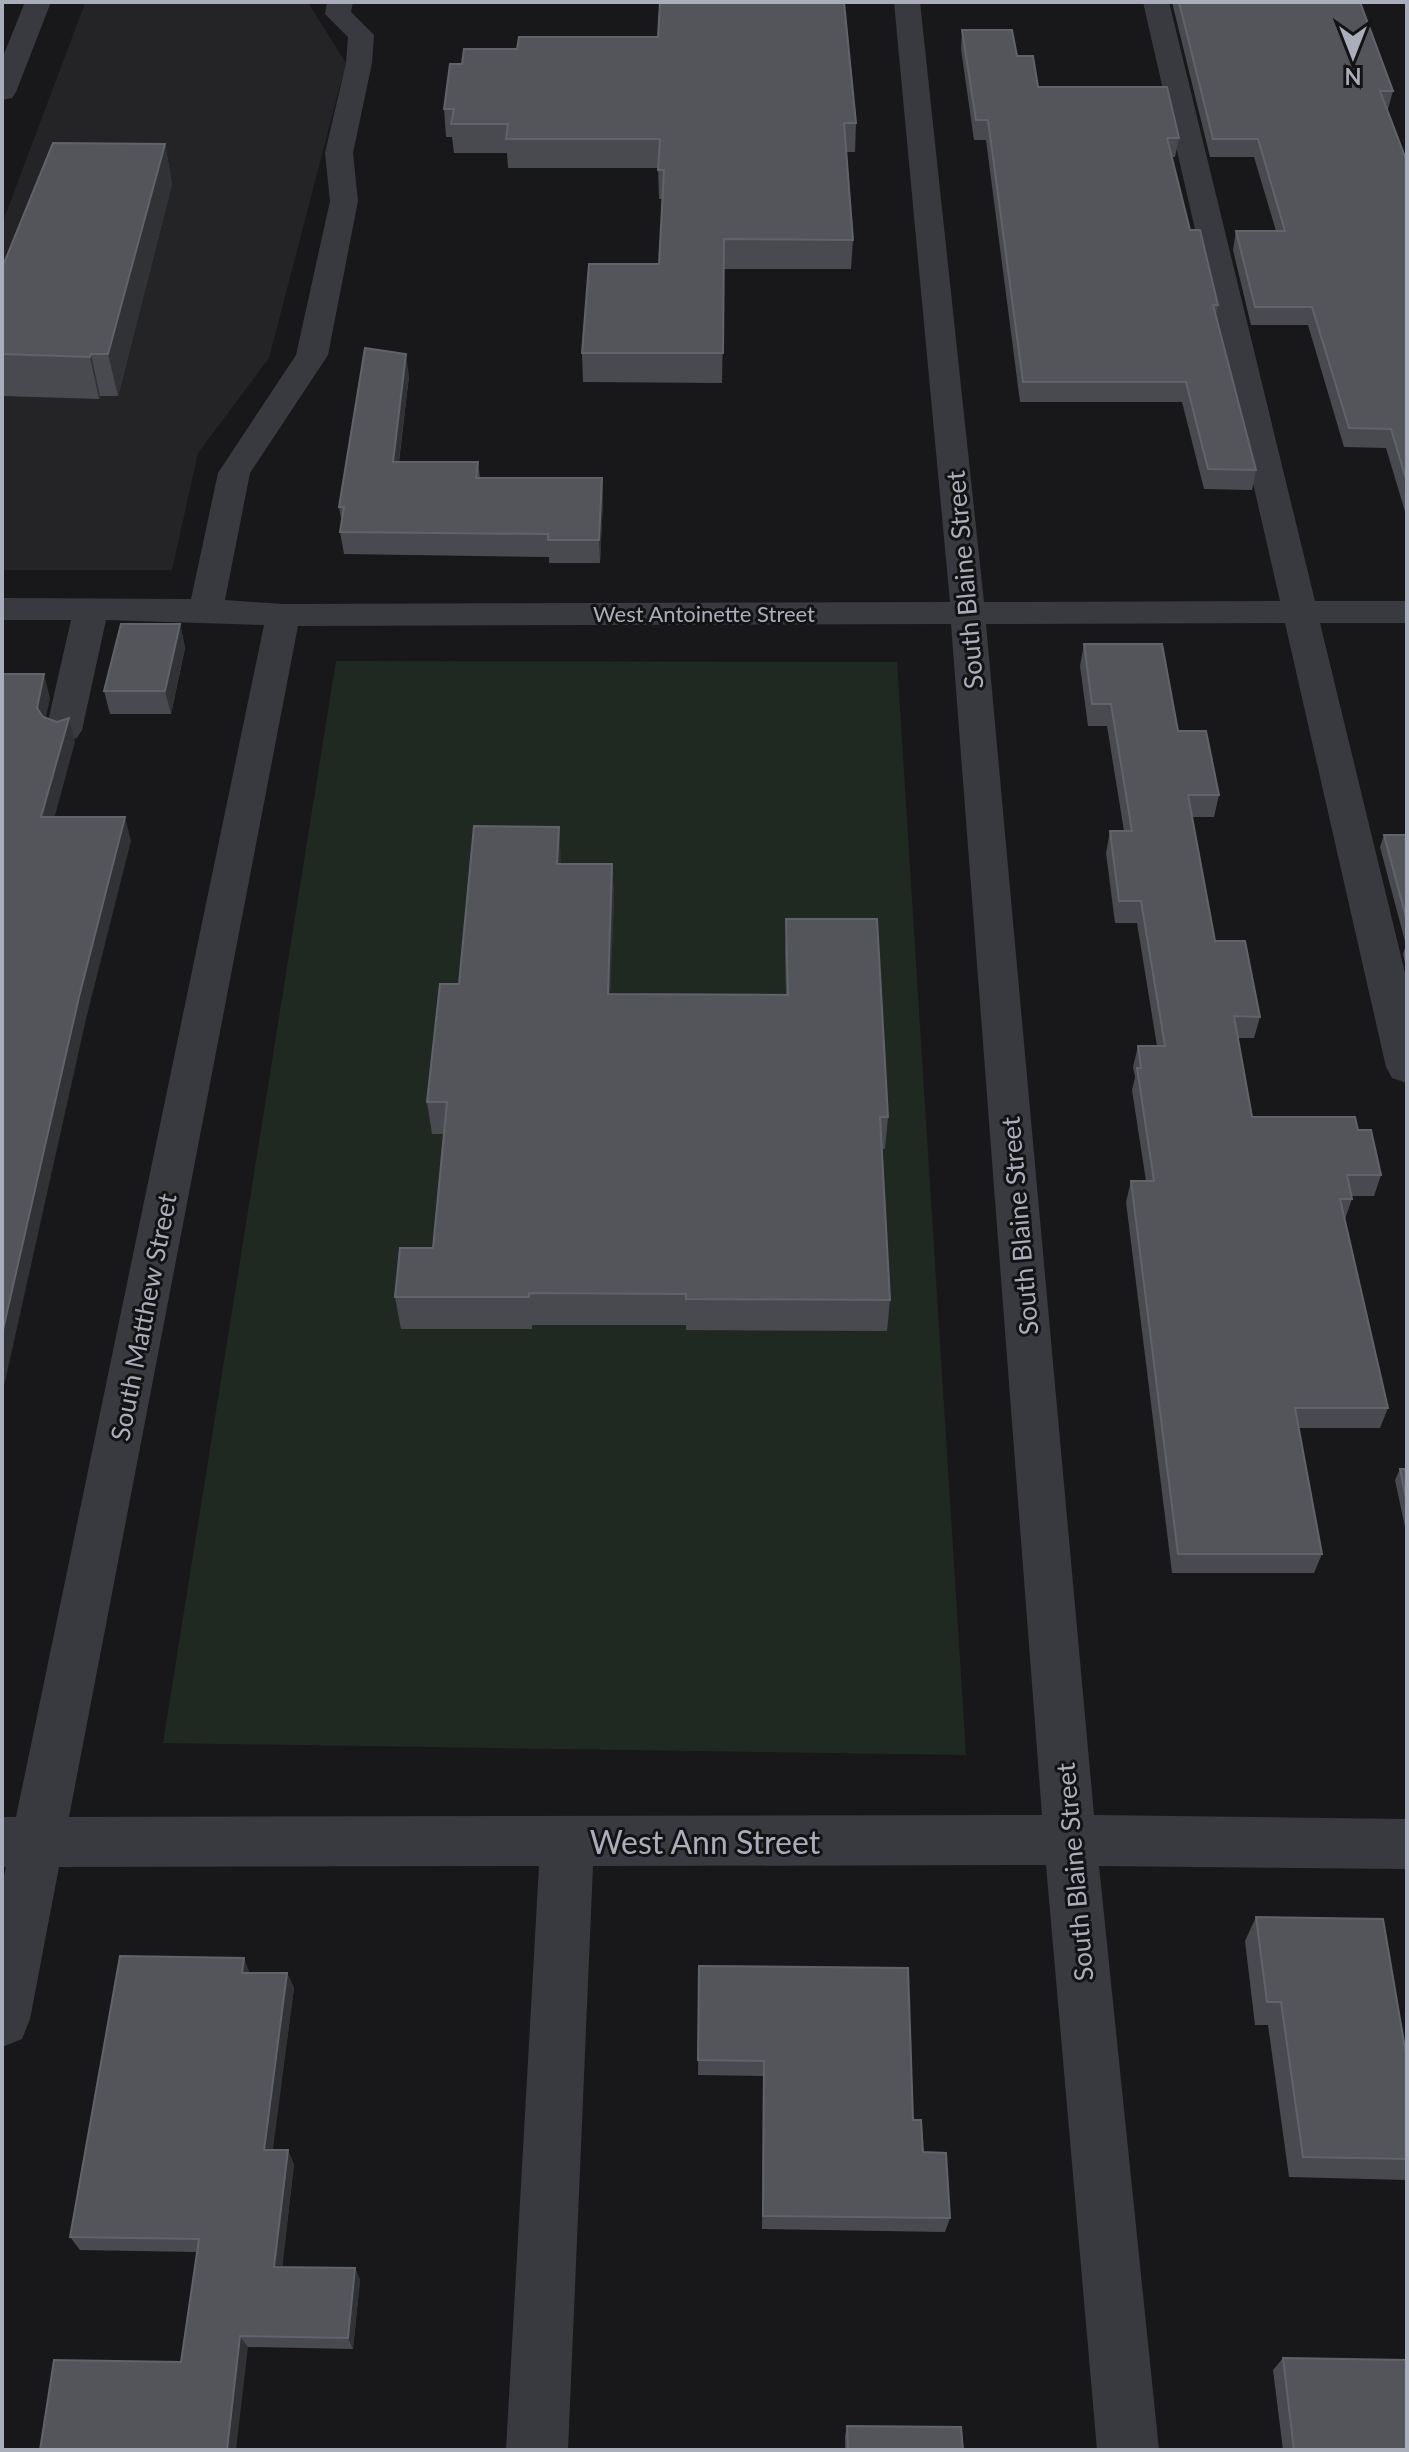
<svg xmlns="http://www.w3.org/2000/svg" width="1409" height="2452" font-family="Lato,sans-serif">
  <rect width="100%" height="100%" fill="#18181a"/>
  <!-- built -->
  <polygon fill="#242427" points="85,3 309,4 346,63 269,358 198,453 172,570 2,570 2,224"/>
  <!-- green -->
  <polygon fill="#202921" points="336,661 897,662 966,1755 163,1743"/>
  <g fill="none" stroke-linecap="round" stroke-linejoin="round">
    <!-- minor -->
    <g fill="#393a40" fill-rule="evenodd">
      <polygon points="25,2 51,2 16,92 12,98 2,100 2,59"/>
      <path d="M327 2H353L351 12 374 35 372 63 353 153 358 201 328 355 250 473 225 600 283 604 950 602 894 2H920L984 602 1280 601 1143 2H1169L1315 601H1407V623H1320L1407 981V1083L1392 1078 1386 1067 1285 623 986 624 1094 1815 1407 1819V1869L1099 1866 1159 2450H1097L1046 1865 593 1866 568 2450H506L539 1866 59 1867 30 2019 22 2039 2 2047V1885L6 1867H2V1817H16L264 625 106 620 82 730 77 738 64 742 51 738 46 730 71 620H2V598L191 599 218 473 296 355 330 201 325 153 346 63 348 37 325 14ZM951 624 1042 1815 69 1817 298 626Z"/>
    </g>
  </g>
  <!-- wall -->
  <g fill="#494a4f">
    <polygon points="1172,2 1360,2 1393,91 1388,109 1387,109 1407,162 1407,518 1386,448 1344,447 1308,325 1251,325 1233,250 1236,231 1276,231 1254,157 1210,157"/>
    <polygon points="962,30 1017,56 1038,87 1179,138 1175,157 1172,157 1190,230 1218,305 1216,315 1256,470 1252,490 1204,489 1182,402 1020,402 986,140 974,140 961,49"/>
    <polygon points="444,109 856,123 855,152 846,152 853,240 851,269 724,269 722,383 583,382 582,353 659,264 662,199 659,199 658,168 508,168 507,153 454,153 452,137 446,137"/>
    <polygon points="165,144 172,184 118,396 100,396 99,399 2,396 2,268"/>
    <polygon points="409,376 399,462 478,462 480,478 602,478 603,500 600,563 549,563 549,557 344,554 340,532 342,523 339,507"/>
    <polygon points="180,624 185,648 171,714 110,714 104,691"/>
    <polygon points="1084,644 1178,731 1219,795 1214,817 1192,817 1215,941 1260,1017 1254,1038 1238,1038 1252,1117 1358,1130 1381,1175 1374,1196 1352,1196 1352,1199 1345,1219 1388,1408 1380,1428 1299,1428 1322,1554 1314,1573 1172,1573 1126,1202 1131,1181 1146,1181 1132,1090 1135,1077 1133,1067 1138,1046 1157,1046 1137,923 1115,923 1106,853 1110,831 1124,831 1107,726 1088,726 1080,666"/>
    <polygon points="1384,835 1407,835 1407,971 1403,954 1406,945 1380,847"/>
    <polygon points="612,864 614,897 610,994 786,995 785,952 786,919 888,1117 885,1149 882,1149 890,1300 887,1331 686,1330 686,1325 532,1325 532,1329 401,1329 395,1297 433,1248 444,1134 432,1134 427,1102 459,984"/>
    <polygon points="1400,1469 1407,1469 1407,1536 1395,1480"/>
    <polygon points="1256,1917 1407,2060 1407,2180 1289,2177 1268,2025 1255,2025 1245,1941"/>
    <polygon points="699,1966 913,2120 923,2152 950,2218 945,2232 762,2229 763,2076 698,2075"/>
    <polygon points="250,1973 287,1973 294,1988 272,2150 294,2164 282,2267 355,2268 360,2280 353,2349 248,2347 181,2362 197,2252 80,2250 70,2237"/>
    <polygon points="1283,2358 1407,2450 1283,2450 1273,2370"/>
    <polygon points="847,2426 963,2450 845,2450 845,2436"/>
  </g>
  <!-- shaded-wall -->
  <g fill="#313235">
    <polygon points="165,144 172,184 118,396 108,354"/>
    <polygon points="91,354 100,396 99,399 90,357"/>
    <polygon points="406,354 409,376 396,484 393,462"/>
    <polygon points="602,478 603,500 600,563 599,540"/>
    <polygon points="180,624 185,648 171,714 165,691"/>
    <polygon points="44,674 50,698 43,732 37,708"/>
    <polygon points="69,718 75,742 48,841 41,817"/>
    <polygon points="125,817 131,841 86,1019 2,1395 2,1334 79,997"/>
    <polygon points="559,827 561,860 559,897 557,864"/>
    <polygon points="612,864 614,897 609,1027 608,994"/>
    <polygon points="244,1958 250,1974 242,1973"/>
    <polygon points="287,1973 294,1988 271,2164 264,2150"/>
    <polygon points="288,2150 294,2164 281,2279 274,2267"/>
    <polygon points="355,2268 360,2280 353,2349 348,2338"/>
    <polygon points="240,2336 248,2347 236,2450 227,2450"/>
  </g>
  <!-- building -->
  <g fill="#54555b" stroke="#61636a" stroke-width="2">
    <polygon points="660,2 844,2 856,123 844,123 853,240 724,239 723,353 582,353 589,264 659,264 664,170 658,170 660,139 506,139 508,124 451,124 454,109 444,109 450,64 462,64 464,49 517,49 519,37 658,37"/>
    <polygon points="1179,2 1360,2 1393,91 1380,91 1407,162 1407,482 1391,429 1349,428 1312,307 1255,307 1236,231 1285,231 1258,139 1213,139"/>
    <polygon points="962,30 1012,30 1017,56 1033,56 1038,87 1167,87 1179,138 1167,138 1190,230 1200,230 1218,305 1213,305 1256,470 1208,469 1186,382 1023,382 988,120 976,120"/>
    <polygon points="53,143 165,144 108,354 91,354 90,357 2,354 2,268"/>
    <polygon points="365,348 406,354 393,462 478,462 476,478 602,478 599,540 548,540 548,534 340,532 344,507 339,507"/>
    <polygon points="121,624 180,624 165,691 104,691"/>
    <polygon points="1084,644 1162,644 1178,731 1206,731 1219,795 1188,795 1215,941 1245,941 1260,1017 1234,1016 1252,1117 1355,1117 1358,1130 1371,1130 1381,1175 1347,1175 1352,1199 1340,1199 1388,1408 1295,1408 1322,1554 1178,1554 1131,1181 1154,1181 1137,1068 1141,1068 1138,1046 1165,1046 1141,901 1119,901 1110,831 1132,831 1111,704 1092,704"/>
    <polygon points="2,674 44,674 37,708 43,717 57,722 69,718 41,817 125,817 79,997 2,1334"/>
    <polygon points="474,826 559,827 557,864 612,864 608,994 788,995 786,919 877,919 888,1117 880,1117 890,1300 686,1299 686,1294 529,1293 529,1297 395,1297 400,1248 433,1248 447,1102 427,1102 440,984 459,984"/>
    <polygon points="1384,835 1407,835 1407,921"/>
    <polygon points="1400,1469 1407,1469 1407,1503"/>
    <polygon points="1256,1917 1383,1919 1407,2060 1407,2159 1303,2157 1281,2002 1267,2002"/>
    <polygon points="120,1956 244,1958 242,1973 287,1973 264,2150 288,2150 274,2267 355,2268 348,2338 240,2336 227,2450 40,2450 54,2360 181,2362 199,2239 70,2237"/>
    <polygon points="699,1966 908,1968 913,2120 921,2120 923,2152 946,2153 950,2218 763,2216 764,2061 698,2060"/>
    <polygon points="1283,2358 1407,2360 1407,2450 1294,2450"/>
    <polygon points="847,2426 961,2427 963,2450 848,2450"/>
  </g>
  <g text-anchor="middle" dominant-baseline="central" stroke-width="6" stroke-linejoin="round" paint-order="stroke">
    <!-- far-street labels -->
    <g font-size="22" fill="#aaaebb" stroke="#131315">
      <text x="704" y="613">West Antoinette Street</text>
    </g>
    <!-- street labels -->
    <g font-size="26" fill="#aaaebb" stroke="#131315">
      <text transform="translate(964 580) rotate(-95)">South Blaine Street</text>
      <text transform="translate(1019 1226) rotate(-95)">South Blaine Street</text>
      <text transform="translate(143 1317) rotate(-79)">South Matthew Street</text>
      <text transform="translate(1074 1872) rotate(-95)">South Blaine Street</text>
    </g>
    <!-- near-street labels -->
    <g font-size="32" fill="#aaaebb" stroke="#131315">
      <text x="705" y="1841">West Ann Street</text>
    </g>
  </g>
  <!-- border -->
  <rect width="1409" height="2452" fill="none" stroke="#aaaebb" stroke-width="8"/>
  <!-- north arrow -->
  <g transform="translate(1353 56) rotate(180)" stroke="#131315" stroke-width="6" paint-order="stroke">
  <path d="M0-6L14 30L0 20L-14 30Z" fill="#aaaebb"/>
  <text y="-12" font-size="22" font-weight="bold" text-anchor="middle" fill="#aaaebb">N</text>
  </g>
</svg>
